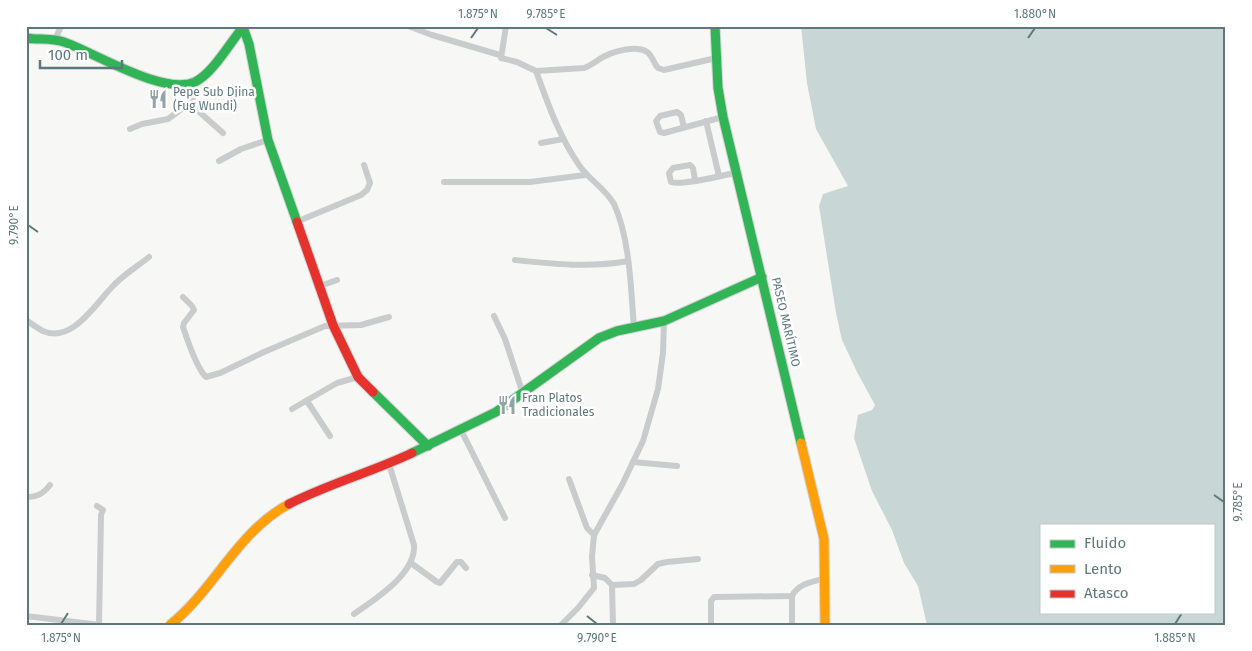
<svg xmlns="http://www.w3.org/2000/svg" width="1252" height="651" font-family="'Fira Sans',sans-serif">
  <rect width="100%" height="100%" fill="#f7f7f6"/>
  <!-- water -->
  <path fill="#c8d6d5" fill-rule="evenodd" d="M801 26H1226V625H927L918 586 904 563 892 530 872 491 854 438 858 415 872 410 875 405 857 372 842 340 836 313 819 206 823 194 848 186 816 129 807 83ZM1041 525H1213V612H1041Z"/>
  <g fill="none" stroke-linecap="round" stroke-linejoin="round">
    <!-- fast casing -->
    <g stroke="#d1d3d3" stroke-width="11">
      <g id="fast">
        <polyline points="715,26 718,88 723,117 801,443"/>
        <path d="M26 38C39 40 52 38 64 42 95 53 164 96 195 82 213 73 230 43 243 27L249 44 268 140 297 222"/>
        <polyline points="373,392 428,446"/>
        <polyline points="412,453 496,412 599,338 617,331 664,321 762,277"/>
      </g>
    </g>
    <!-- slow casing -->
    <g stroke="#d1d3d3" stroke-width="11">
      <g id="slow">
        <polyline points="801,443 824,539 825,625"/>
        <path d="M170 625C215 589 237 532 289 504"/>
      </g>
    </g>
    <!-- jam casing -->
    <g stroke="#d1d3d3" stroke-width="11">
      <g id="jam">
        <polyline points="297,222 333,325 358,377 373,392"/>
        <path d="M289 504C328 484 372 472 412 453"/>
      </g>
    </g>
    <!-- street -->
    <g stroke="#c9cccc" stroke-width="6">
      <polyline points="408,26 432,35 500,55"/>
      <path d="M506 26 501 58 517 62 536 71C548 104 559 136 579 165 589 180 605 188 614 204 630 238 631 291 634 328"/>
      <polyline points="55,40 61,26"/>
      <path d="M536 71 584 68C592 65 597 60 605 56 615 51 637 45 647 52 653 56 653 63 658 68L664 70 716 58"/>
      <polyline points="191,102 196,109 223,133"/>
      <polyline points="706,121 719,176"/>
      <polyline points="684,127 681,115 677,112 660,116 656,121 660,132 664,133 723,117"/>
      <polyline points="130,129 142,124 168,119 191,102 194,96 195,82"/>
      <polyline points="541,143 563,139"/>
      <polyline points="219,161 241,149 268,140"/>
      <path d="M695 180 693 168 690 165 673 168 669 173 671 182C681 186 723 175 736 173"/>
      <polyline points="444,182 530,182 585,175"/>
      <polyline points="296,222 361,195 367,190 370,183 364,165"/>
      <path d="M515 260C553 264 590 268 628 261"/>
      <polyline points="320,286 337,280"/>
      <path d="M183 297 192 306 194 310 184 323 183 327C187 339 198 370 206 377L220 373 264 352 325 326 361 325 389 317"/>
      <polyline points="494,316 505,339 523,394"/>
      <path d="M26 320C32 324 37 328 43 331 72 344 96 303 113 286 123 275 138 266 149 257"/>
      <polyline points="307,401 330,436"/>
      <polyline points="292,409 337,383 358,377"/>
      <polyline points="461,430 505,518"/>
      <polyline points="633,462 677,466"/>
      <polyline points="569,479 587,528 594,535"/>
      <path d="M26 497C37 497 43 494 50 485"/>
      <polyline points="97,506 103,510 101,515 99,625"/>
      <polyline points="411,563 437,582 440,583 457,562 461,562 466,568"/>
      <polyline points="592,575 605,578 612,585 613,625"/>
      <polyline points="612,585 634,584 641,580 658,564 667,562 698,559"/>
      <polyline points="792,596 792,625"/>
      <path d="M354 614C375 599 416 574 414 545L389 464"/>
      <polyline points="26,616 100,625"/>
      <polyline points="561,625 578,608 594,588 592,557 594,535 622,485 643,441 658,389 663,353 664,321"/>
      <path d="M711 625V601L714 597 792 596C799 583 812 582 826 578"/>
    </g>
    <!-- fast -->
    <use href="#fast" stroke="#30b455" stroke-width="9"/>
    <!-- slow -->
    <use href="#slow" stroke="#ff9f0a" stroke-width="9"/>
    <!-- jam -->
    <use href="#jam" stroke="#e5322d" stroke-width="9"/>
  </g>
  <!-- ticks -->
  <path fill="none" stroke="#5d787c" stroke-width="2" d="M546 28 557 35M471 38 478 28M1028 38 1035 28M28 225 38 232M1214 495 1224 502M587 616 597 624M61 624 68 613M1175 624 1182 613"/>
  <!-- icons -->
  <defs>
    <g id="restaurant-bare" transform="scale(1.5)"><path d="M-5-6h1v4h1v-4h1v4h1v-4h1v5L-1.5 .5V6h-2V.5L-5-1ZM5-6V6H3V1.5H1.5Q1.5-4 5-6Z" fill="#93a4a7" stroke="#fff" stroke-width="2.5" paint-order="stroke"/></g>
  </defs>
  <g fill-rule="evenodd">
    <use href="#restaurant-bare" x="158" y="99"/>
    <use href="#restaurant-bare" x="507" y="405"/>
  </g>
  <g text-anchor="middle" dominant-baseline="central" stroke-width="5" stroke-linejoin="round" paint-order="stroke">
    <!-- poi labels -->
    <g font-size="12" fill="#5d787c" stroke="#fff" text-anchor="start">
      <text x="173" y="92">Pepe Sub Djina<tspan x="173" dy="14">(Fug Wundi)</tspan></text>
      <text x="522" y="398">Fran Platos<tspan x="522" dy="14">Tradicionales</tspan></text>
    </g>
    <!-- street labels -->
    <g font-size="12" fill="#5d787c" stroke="#fff">
      <text transform="translate(786 322) rotate(77)">PASEO MARÍTIMO</text>
    </g>
  </g>
  <!-- border -->
  <rect width="1252" height="651" fill="none" stroke="#ffffff" stroke-width="55"/>
  <!-- legend -->
  <rect x="1040" y="524" width="175" height="90" fill="#ffffff" stroke="#bec9cb"/>
  <rect x="1050" y="540" width="25" height="8" fill="#30b455" stroke="#bec9cb"/>
  <text x="1084" y="548" font-size="15" fill="#5d787c">Fluido</text>
  <rect x="1050" y="565" width="25" height="8" fill="#ff9f0a" stroke="#bec9cb"/>
  <text x="1084" y="574" font-size="15" fill="#5d787c">Lento</text>
  <rect x="1050" y="590" width="25" height="8" fill="#e5322d" stroke="#bec9cb"/>
  <text x="1084" y="598" font-size="15" fill="#5d787c">Atasco</text>
  <!-- scale -->
  <path d="M40 60v8h82v-8" fill="none" stroke="#5d787c" stroke-width="2.5"/>
  <text x="48" y="60" font-size="15" fill="#5d787c" stroke="#ffffff" stroke-width="4" paint-order="stroke">100 m</text>
  <rect x="28" y="28" width="1196" height="596" fill="none" stroke="#5d787c" stroke-width="2"/>
  <g font-size="12" text-anchor="middle" fill="#5d787c">
    <text x="478" y="18">1.875°N</text>
    <text x="546" y="18">9.785°E</text>
    <text x="1035" y="18">1.880°N</text>
    <text transform="translate(14 225) rotate(-90)" y="4">9.790°E</text>
    <text transform="translate(1238 502) rotate(-90)" y="4">9.785°E</text>
    <text x="61" y="642">1.875°N</text>
    <text x="597" y="642">9.790°E</text>
    <text x="1175" y="642">1.885°N</text>
  </g>
</svg>
